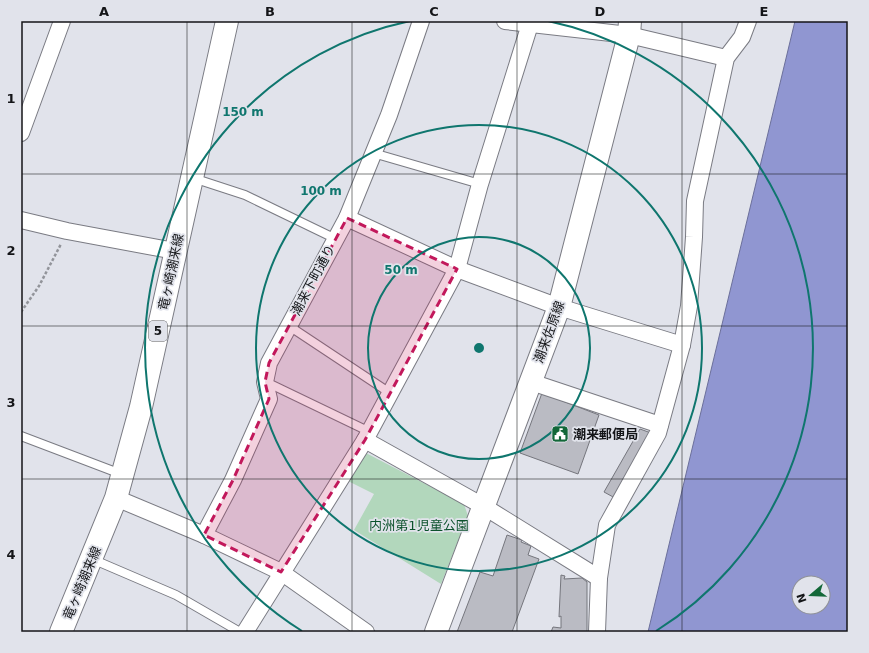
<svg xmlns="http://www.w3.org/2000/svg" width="869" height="653" font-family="'DejaVu Sans','Noto Sans JP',sans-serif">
  <rect width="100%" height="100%" fill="#e1e3eb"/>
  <!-- green -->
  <polygon fill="#b2d7bc" points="364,452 464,504 468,516 441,584 354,530 374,494 348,481"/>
  <!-- water -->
  <path fill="#9096d1" stroke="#6b6f9a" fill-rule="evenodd" d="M795 21H848V632H648ZM799 583H823V607H799Z"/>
  <!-- building -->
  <g fill="#babbc3" stroke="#75767d">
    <polygon points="542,393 599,415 578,474 520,453"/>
    <polygon points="640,429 651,433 615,498 604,492"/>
    <polygon points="507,535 522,540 521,542 531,546 528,555 539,559 512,632 457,632 480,572 493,576"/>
    <polygon points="561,575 565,576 564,579 582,578 587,582 587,632 551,632 553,627 561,628 561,616 559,617"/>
  </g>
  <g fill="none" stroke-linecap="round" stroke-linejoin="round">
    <!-- service casing -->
    <g stroke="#7a7b83" stroke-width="10">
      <g id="service">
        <polyline points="373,153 480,184"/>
        <polyline points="193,178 245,195 336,239"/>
        <polyline points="289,326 390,393"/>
        <polyline points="266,382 370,432"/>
        <polyline points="21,436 121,474"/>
        <polyline points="92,559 176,595 240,632"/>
      </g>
    </g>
    <!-- minor casing -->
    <g stroke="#7a7b83" stroke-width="18">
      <g id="minor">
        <polyline points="505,21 629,35 726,58"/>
        <polyline points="21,133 62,21"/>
        <polyline points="347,218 457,269 559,307 682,345"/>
        <polyline points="21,220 67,231 175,251"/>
        <polyline points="531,382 660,425"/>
        <polyline points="365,440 483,506 599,578"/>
        <polyline points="116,498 204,535 281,572 366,632"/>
        <polyline points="204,535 233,480 269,399 265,382 269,363 347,218 389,115 421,21"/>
        <polyline points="245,632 365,440 457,269 480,184 531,21"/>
        <polyline points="597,632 599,578 607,525 658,433 682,345 689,306 694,237 695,201 726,58 742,37 748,21"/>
      </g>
    </g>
    <!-- secondary casing -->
    <g stroke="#7a7b83" stroke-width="24">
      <polyline id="secondary" points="436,632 559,307 629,35 630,21"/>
    </g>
    <!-- primary casing -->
    <g stroke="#7a7b83" stroke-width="24">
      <polyline id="primary" points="61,632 116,498 141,407 227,21"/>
    </g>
    <!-- path -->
    <polyline stroke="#92949a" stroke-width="2.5" stroke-dasharray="3 2" stroke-linecap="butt" points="21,312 39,286 61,244"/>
    <!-- service -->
    <use href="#service" stroke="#fff" stroke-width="8"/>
    <!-- minor -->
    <use href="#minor" stroke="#fff" stroke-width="16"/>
    <!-- secondary -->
    <use href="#secondary" stroke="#fff" stroke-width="22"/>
    <!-- primary -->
    <use href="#primary" stroke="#fff" stroke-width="22"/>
  </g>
  <!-- marked area -->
  <path fill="#c2185b" fill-opacity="0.2" stroke="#c2185b" stroke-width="3" stroke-dasharray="8 5" stroke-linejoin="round" d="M347 218 457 269 365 440 281 572 204 535 233 480 269 399 265 382 269 363Z"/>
  <!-- grid -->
  <path fill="none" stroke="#141518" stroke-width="1" stroke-opacity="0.55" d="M187 21V632M352 21V632M517 21V632M682 21V632M21 174H848M21 326H848M21 479H848"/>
  <!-- distance rings -->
  <g fill="none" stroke="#0f766e" stroke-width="2">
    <circle cx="479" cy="348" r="111"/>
    <circle cx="479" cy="348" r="223"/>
    <path d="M302 631A334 334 0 0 1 410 21M548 21A334 334 0 0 1 656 631"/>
  </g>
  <!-- icons -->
  <defs>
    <g id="civic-square" transform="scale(0.9)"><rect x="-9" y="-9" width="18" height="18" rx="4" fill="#126738" stroke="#e1e3eb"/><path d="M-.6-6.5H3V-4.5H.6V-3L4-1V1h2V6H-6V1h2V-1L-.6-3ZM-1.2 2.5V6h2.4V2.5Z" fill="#fff"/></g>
  </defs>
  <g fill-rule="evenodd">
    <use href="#civic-square" x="560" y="434"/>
  </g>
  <g text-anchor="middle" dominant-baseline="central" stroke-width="3.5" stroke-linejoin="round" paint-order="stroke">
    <!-- shield labels -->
    <rect fill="#e1e3eb" stroke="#525357" stroke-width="1" x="149" y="321" width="18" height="20" rx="3"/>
    <g font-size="12" font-weight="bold" fill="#141518">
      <text x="158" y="331">5</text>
    </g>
    <!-- street labels -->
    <g font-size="13" fill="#141518" stroke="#e1e3eb">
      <text transform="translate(171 272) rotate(-78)">竜ヶ崎潮来線</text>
      <text transform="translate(313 280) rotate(-62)">潮来下町通り</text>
      <text transform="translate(549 332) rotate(-70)">潮来佐原線</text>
      <text transform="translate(82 583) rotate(-67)">竜ヶ崎潮来線</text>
    </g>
    <!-- poi labels -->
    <g font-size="13" font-weight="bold" fill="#141518" stroke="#e1e3eb" text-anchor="start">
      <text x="573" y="434">潮来郵便局</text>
    </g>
    <!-- park labels -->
    <g font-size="13" fill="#0b522c" stroke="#e1e3eb">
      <text x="419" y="525">内洲第1児童公園</text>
    </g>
  </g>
  <circle cx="479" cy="348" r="6" fill="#0f766e" stroke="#e1e3eb" stroke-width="2"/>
  <g font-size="12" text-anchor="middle" font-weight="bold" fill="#0f766e" stroke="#e1e3eb" stroke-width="3.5" stroke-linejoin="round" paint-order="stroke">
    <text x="243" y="116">150 m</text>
    <text x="321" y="195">100 m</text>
    <text x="401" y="274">50 m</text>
  </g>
  <!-- border -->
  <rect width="869" height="653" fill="none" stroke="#e1e3eb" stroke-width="44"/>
  <!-- north arrow -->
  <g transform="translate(811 595) rotate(251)"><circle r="19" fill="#e1e3eb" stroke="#8f9197"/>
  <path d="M0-3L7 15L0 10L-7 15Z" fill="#126738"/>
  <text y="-6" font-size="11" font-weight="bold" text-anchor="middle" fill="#141518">N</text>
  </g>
  <rect x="22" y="22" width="825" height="609" fill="none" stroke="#141518" stroke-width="1.5"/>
  <g font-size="13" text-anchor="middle" font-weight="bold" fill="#141518">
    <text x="104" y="16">A</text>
    <text x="270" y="16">B</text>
    <text x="434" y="16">C</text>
    <text x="600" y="16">D</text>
    <text x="764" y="16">E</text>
    <text x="11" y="103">1</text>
    <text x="11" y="255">2</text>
    <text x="11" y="407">3</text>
    <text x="11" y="559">4</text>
  </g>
</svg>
